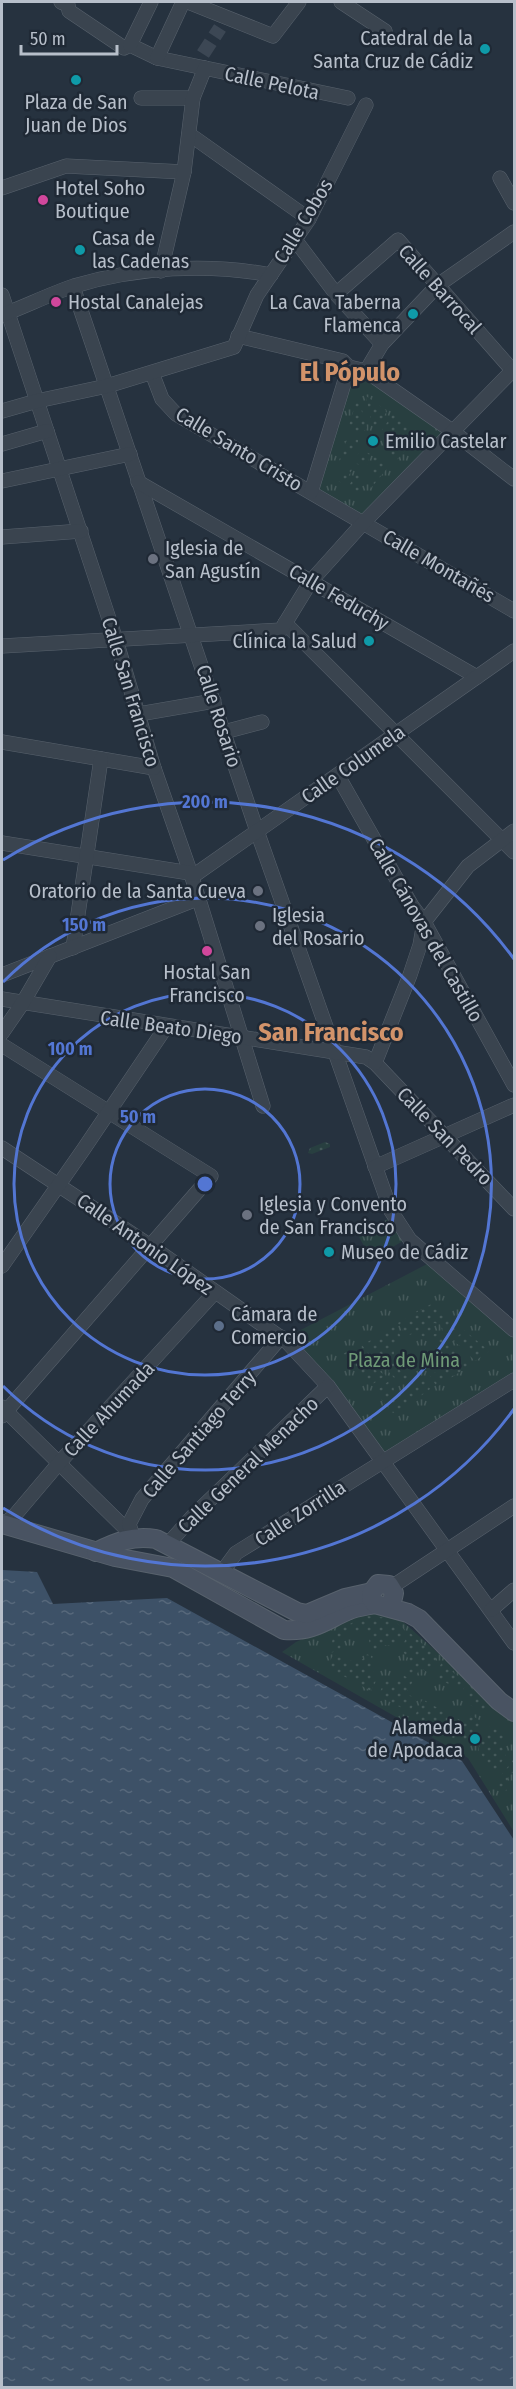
<svg xmlns="http://www.w3.org/2000/svg" width="516" height="2389" font-family="'Fira Sans Condensed',sans-serif">
  <defs>
    <pattern id="park-tufts" width="24" height="20" patternUnits="userSpaceOnUse" patternTransform="scale(1.5)"><rect width="24" height="20" fill="#283f40"/><path d="M3 7l-1-3M5 7V3M7 7l1-3M15 17l-1-3M17 17v-4M19 17l1-3" fill="none" stroke="#45595a"/></pattern>
    <pattern id="garden-dots" width="8" height="8" patternUnits="userSpaceOnUse" patternTransform="scale(1.5)"><rect width="8" height="8" fill="#283f40"/><path d="M2 2h.1M6 6h.1" fill="none" stroke="#45595a" stroke-width="1.8" stroke-linecap="round"/></pattern>
    <pattern id="water-ripples" width="26" height="14" patternUnits="userSpaceOnUse" patternTransform="scale(1.5)"><rect width="26" height="14" fill="#3d5167"/><path d="M2 4q2-2 4 0t4 0M15 11q2-2 4 0t4 0" fill="none" stroke="#57687b"/></pattern>
  </defs>
  <rect width="100%" height="100%" fill="#26323f"/>
  <!-- park -->
  <g fill="url(#park-tufts)">
    <polygon points="344,359 372,366 450,425 370,522 305,494"/>
    <polygon points="388,1219 405,1240 371,1259 358,1235"/>
    <polygon points="429,1263 514,1330 514,1380 383,1460 287,1342 293,1334"/>
    <polygon points="390,1610 514,1721 514,1832 468,1758 282,1652 296,1642 363,1611"/>
  </g>
  <!-- garden -->
  <g fill="url(#garden-dots)">
    <polygon points="358,396 367,428 362,433 348,428"/>
    <polygon points="366,396 387,411 377,428 372,426"/>
    <polygon points="393,414 417,431 385,435 382,430"/>
    <polygon points="348,436 358,440 358,447 337,466"/>
    <polygon points="414,440 397,460 385,450 388,442"/>
    <polygon points="362,450 370,454 366,469 352,461"/>
    <polygon points="378,455 390,465 371,488 373,456"/>
    <polygon points="348,465 353,468 344,484 334,479"/>
    <polygon points="357,471 362,473 359,493 349,486"/>
    <polygon points="325,1142 330,1144 330,1147 312,1154 308,1153 310,1148"/>
    <polygon points="433,1303 461,1327 451,1338 442,1330 440,1324 434,1323 431,1325 431,1332 427,1338 414,1333 407,1336 398,1323"/>
    <polygon points="395,1325 402,1339 394,1350 394,1356 387,1360 379,1359 366,1343"/>
    <polygon points="464,1330 489,1351 475,1361 470,1356 471,1351 469,1347 460,1346 453,1341"/>
    <polygon points="439,1333 457,1349 457,1355 446,1362 439,1359 438,1348 430,1339 434,1334"/>
    <polygon points="361,1344 374,1360 372,1365 375,1370 386,1375 370,1386 343,1354"/>
    <polygon points="458,1358 467,1359 472,1364 437,1387 429,1374 433,1372 442,1374 445,1371 446,1366"/>
    <polygon points="395,1362 401,1372 411,1377 404,1382 396,1380 388,1371 390,1364"/>
    <polygon points="423,1377 430,1389 414,1401 405,1390 406,1383"/>
    <polygon points="390,1380 393,1383 394,1391 401,1392 410,1402 393,1413 375,1392"/>
    <polygon points="365,1616 391,1618 405,1630 397,1646 385,1645 375,1653 370,1650 369,1638 364,1633 354,1632 350,1624"/>
    <polygon points="346,1625 349,1633 342,1640 340,1650 330,1653 334,1632"/>
    <polygon points="409,1632 437,1657 429,1673 420,1668 416,1676 406,1672 408,1658 401,1649"/>
    <path d="M342 1653C349 1663 359 1665 367 1655L372 1658V1669L377 1679 371 1691 327 1667 332 1657Z"/>
    <polygon points="442,1662 466,1684 462,1692 435,1676"/>
    <polygon points="403,1675 413,1681 406,1693 416,1699 410,1712 378,1696 385,1681 397,1680"/>
    <polygon points="470,1687 490,1704 486,1712 470,1705 473,1700 466,1695"/>
    <polygon points="422,1700 450,1714 442,1731 415,1716"/>
    <polygon points="471,1715 481,1721 468,1746 446,1734 454,1717 466,1723"/>
    <polygon points="490,1726 504,1734 501,1745 506,1756 493,1773 478,1749"/>
    <polygon points="513,1760 514,1771 508,1777 507,1790 501,1794 496,1782"/>
  </g>
  <!-- water -->
  <polygon fill="url(#water-ripples)" points="2,1570 37,1572 53,1604 167,1598 462,1761 514,1840 514,2387 2,2387"/>
  <g fill="none" stroke-linecap="round" stroke-linejoin="round">
    <!-- street-tunnel -->
    <polyline stroke="#3c4754" stroke-width="14" stroke-dasharray="14 7" stroke-linecap="butt" points="203,54 220,28"/>
    <!-- street casing -->
    <g stroke="#58626d" stroke-width="15">
      <g id="street">
        <polyline points="61,2 68,5 69,11 124,48 130,45 157,58 348,98"/>
        <polyline points="188,2 273,36 299,2"/>
        <polyline points="341,2 385,31"/>
        <polyline points="130,45 151,2"/>
        <polyline points="157,58 183,2"/>
        <polyline points="141,98 193,98"/>
        <polyline points="189,134 309,219"/>
        <polyline points="500,178 514,203"/>
        <polyline points="2,188 66,166 184,172"/>
        <polyline points="296,241 336,294 382,344"/>
        <polyline points="161,271 184,172 193,98 205,68"/>
        <polyline points="73,287 257,831 391,1211 410,1240 514,1330"/>
        <polyline points="336,294 398,240 513,371"/>
        <polyline points="2,295 116,640 154,768 191,874 263,1106"/>
        <path d="M2 315C26 306 50 294 74 286 136 267 208 263 271 275"/>
        <polyline points="238,336 343,361 349,367"/>
        <polyline points="366,371 382,344 438,285 514,232"/>
        <polyline points="152,373 162,399 176,414 514,611"/>
        <polyline points="2,411 37,401 107,386 234,347 257,295 309,219 366,105"/>
        <polyline points="2,444 47,431"/>
        <polyline points="2,481 130,454"/>
        <polyline points="138,482 477,677"/>
        <polyline points="311,492 349,367 366,371 452,431 514,479"/>
        <polyline points="2,537 81,531"/>
        <polyline points="285,623 514,852"/>
        <polyline points="2,646 281,630 311,581 364,522 514,369"/>
        <polyline points="139,714 214,701"/>
        <polyline points="224,732 262,722"/>
        <polyline points="2,742 154,768"/>
        <polyline points="338,776 412,906 424,922 514,1085"/>
        <polyline points="2,843 196,874 514,651"/>
        <polyline points="73,948 101,759"/>
        <polyline points="2,975 197,899"/>
        <polyline points="2,999 366,1057 375,1063 514,1209"/>
        <polyline points="2,1033 22,1004 50,956"/>
        <polyline points="2,1045 211,1176 2,1416"/>
        <polyline points="375,1063 410,975 420,945 424,922 468,866 514,831"/>
        <polyline points="2,1148 149,1245 287,1342 328,1386 514,1643"/>
        <polyline points="375,1167 514,1105"/>
        <polyline points="2,1266 83,1150 166,1027"/>
        <polyline points="2,1407 132,1535"/>
        <polyline points="2,1522 8,1521 15,1515 59,1463 215,1292"/>
        <polyline points="133,1537 129,1524 142,1499 281,1337"/>
        <polyline points="169,1543 193,1516 328,1386"/>
        <polyline points="222,1572 236,1553 514,1380"/>
        <polyline points="389,1585 396,1584 514,1506"/>
        <polyline points="491,1610 514,1590"/>
      </g>
    </g>
    <!-- secondary casing -->
    <g stroke="#58626d" stroke-width="20">
      <g id="secondary">
        <path d="M2 1524 115 1557 173 1568 284 1630C312 1632 323 1622 347 1611 355 1607 366 1606 375 1604"/>
        <path d="M96 1552C116 1542 133 1535 156 1539L297 1612 307 1614 345 1598 372 1592"/>
        <polyline points="386,1606 392,1602 394,1593 389,1585 378,1584 372,1592 371,1598 375,1604 408,1613 419,1619 499,1701 514,1712"/>
      </g>
    </g>
    <!-- street -->
    <use href="#street" stroke="#3a444f" stroke-width="14"/>
    <!-- secondary -->
    <use href="#secondary" stroke="#495362" stroke-width="18"/>
  </g>
  <!-- distance rings -->
  <g fill="none" stroke="#5376d3" stroke-width="3">
    <circle cx="205" cy="1184" r="95"/>
    <circle cx="205" cy="1184" r="191"/>
    <path d="M3 982A286 286 0 1 1 3 1386"/>
    <path d="M514 1409A382 382 0 0 1 3 1508M3 860A382 382 0 0 1 514 959"/>
  </g>
  <!-- markers -->
  <g fill="#0f9aa8" stroke="#1f2935" stroke-width="2">
    <circle cx="485" cy="49" r="6"/>
    <circle cx="76" cy="80" r="6"/>
    <circle cx="80" cy="250" r="6"/>
    <circle cx="413" cy="314" r="6"/>
    <circle cx="373" cy="441" r="6"/>
    <circle cx="369" cy="641" r="6"/>
    <circle cx="329" cy="1252" r="6"/>
    <circle cx="475" cy="1739" r="6"/>
  </g>
  <g fill="#d1479c" stroke="#1f2935" stroke-width="2">
    <circle cx="43" cy="200" r="6"/>
    <circle cx="56" cy="302" r="6"/>
    <circle cx="207" cy="951" r="6"/>
  </g>
  <g fill="#6b7280" stroke="#1f2935" stroke-width="2">
    <circle cx="153" cy="559" r="6"/>
    <circle cx="258" cy="891" r="6"/>
    <circle cx="260" cy="926" r="6"/>
    <circle cx="247" cy="1215" r="6"/>
  </g>
  <circle fill="#5c6f8a" stroke="#1f2935" stroke-width="2" cx="219" cy="1326" r="6"/>
  <g text-anchor="middle" dominant-baseline="central" stroke-width="5" stroke-linejoin="round" paint-order="stroke">
    <!-- poi labels -->
    <g font-size="20" fill="#b7bfca" stroke="#1f2935" text-anchor="start">
      <text x="473" y="38" text-anchor="end">Catedral de la<tspan x="473" dy="23">Santa Cruz de Cádiz</tspan></text>
      <text x="76" y="102" text-anchor="middle">Plaza de San<tspan x="76" dy="23">Juan de Dios</tspan></text>
      <text x="55" y="188">Hotel Soho<tspan x="55" dy="23">Boutique</tspan></text>
      <text x="92" y="238">Casa de<tspan x="92" dy="23">las Cadenas</tspan></text>
      <text x="68" y="302">Hostal Canalejas</text>
      <text x="401" y="302" text-anchor="end">La Cava Taberna<tspan x="401" dy="23">Flamenca</tspan></text>
      <text x="385" y="441">Emilio Castelar</text>
      <text x="165" y="548">Iglesia de<tspan x="165" dy="23">San Agustín</tspan></text>
      <text x="357" y="641" text-anchor="end">Clínica la Salud</text>
      <text x="246" y="891" text-anchor="end">Oratorio de la Santa Cueva</text>
      <text x="272" y="915">Iglesia<tspan x="272" dy="23">del Rosario</tspan></text>
      <text x="207" y="972" text-anchor="middle">Hostal San<tspan x="207" dy="23">Francisco</tspan></text>
      <text x="259" y="1204">Iglesia y Convento<tspan x="259" dy="23">de San Francisco</tspan></text>
      <text x="341" y="1252">Museo de Cádiz</text>
      <text x="231" y="1314">Cámara de<tspan x="231" dy="23">Comercio</tspan></text>
      <text x="463" y="1727" text-anchor="end">Alameda<tspan x="463" dy="23">de Apodaca</tspan></text>
    </g>
    <!-- street labels -->
    <g font-size="20" fill="#b7bfca" stroke="#1f2935">
      <text transform="translate(272 83) rotate(12)">Calle Pelota</text>
      <text transform="translate(303 221) rotate(-59)">Calle Cobos</text>
      <text transform="translate(440 289) rotate(48)">Calle Barrocal</text>
      <text transform="translate(239 449) rotate(31)">Calle Santo Cristo</text>
      <text transform="translate(439 566) rotate(30)">Calle Montañés</text>
      <text transform="translate(339 597) rotate(30)">Calle Feduchy</text>
      <text transform="translate(131 692) rotate(73)">Calle San Francisco</text>
      <text transform="translate(219 716) rotate(72)">Calle Rosario</text>
      <text transform="translate(353 764) rotate(-35)">Calle Columela</text>
      <text transform="translate(426 930) rotate(60)">Calle Cánovas del Castillo</text>
      <text transform="translate(171 1027) rotate(8)">Calle Beato Diego</text>
      <text transform="translate(445 1136) rotate(46)">Calle San Pedro</text>
      <text transform="translate(145 1244) rotate(35)">Calle Antonio López</text>
      <text transform="translate(109 1409) rotate(-47)">Calle Ahumada</text>
      <text transform="translate(199 1434) rotate(-49)">Calle Santiago Terry</text>
      <text transform="translate(248 1465) rotate(-44)">Calle General Menacho</text>
      <text transform="translate(300 1513) rotate(-33)">Calle Zorrilla</text>
    </g>
    <!-- park labels -->
    <g font-size="20" fill="#6f9a77" stroke="#1f2935">
      <text x="404" y="1360">Plaza de Mina</text>
    </g>
    <!-- district labels -->
    <g font-size="26" font-weight="bold" fill="#d2936a" stroke="#1f2935">
      <text x="350" y="372">El Pópulo</text>
      <text x="331" y="1032">San Francisco</text>
    </g>
  </g>
  <circle cx="205" cy="1184" r="9" fill="#5376d3" stroke="#1f2935" stroke-width="3"/>
  <g font-size="18" text-anchor="middle" font-weight="bold" fill="#5376d3" stroke="#1f2935" stroke-width="5" stroke-linejoin="round" paint-order="stroke">
    <text x="205" y="808">200 m</text>
    <text x="84" y="931">150 m</text>
    <text x="70" y="1055">100 m</text>
    <text x="138" y="1123">50 m</text>
  </g>
  <!-- border -->
  <rect width="516" height="2389" fill="none" stroke="#b7bfca" stroke-width="6"/>
  <!-- scale -->
  <path d="M21 45v9h96v-9" fill="none" stroke="#b7bfca" stroke-width="3"/>
  <text x="30" y="45" font-size="18" fill="#b7bfca" stroke="#1f2935" stroke-width="4.5" paint-order="stroke">50 m</text>
</svg>
